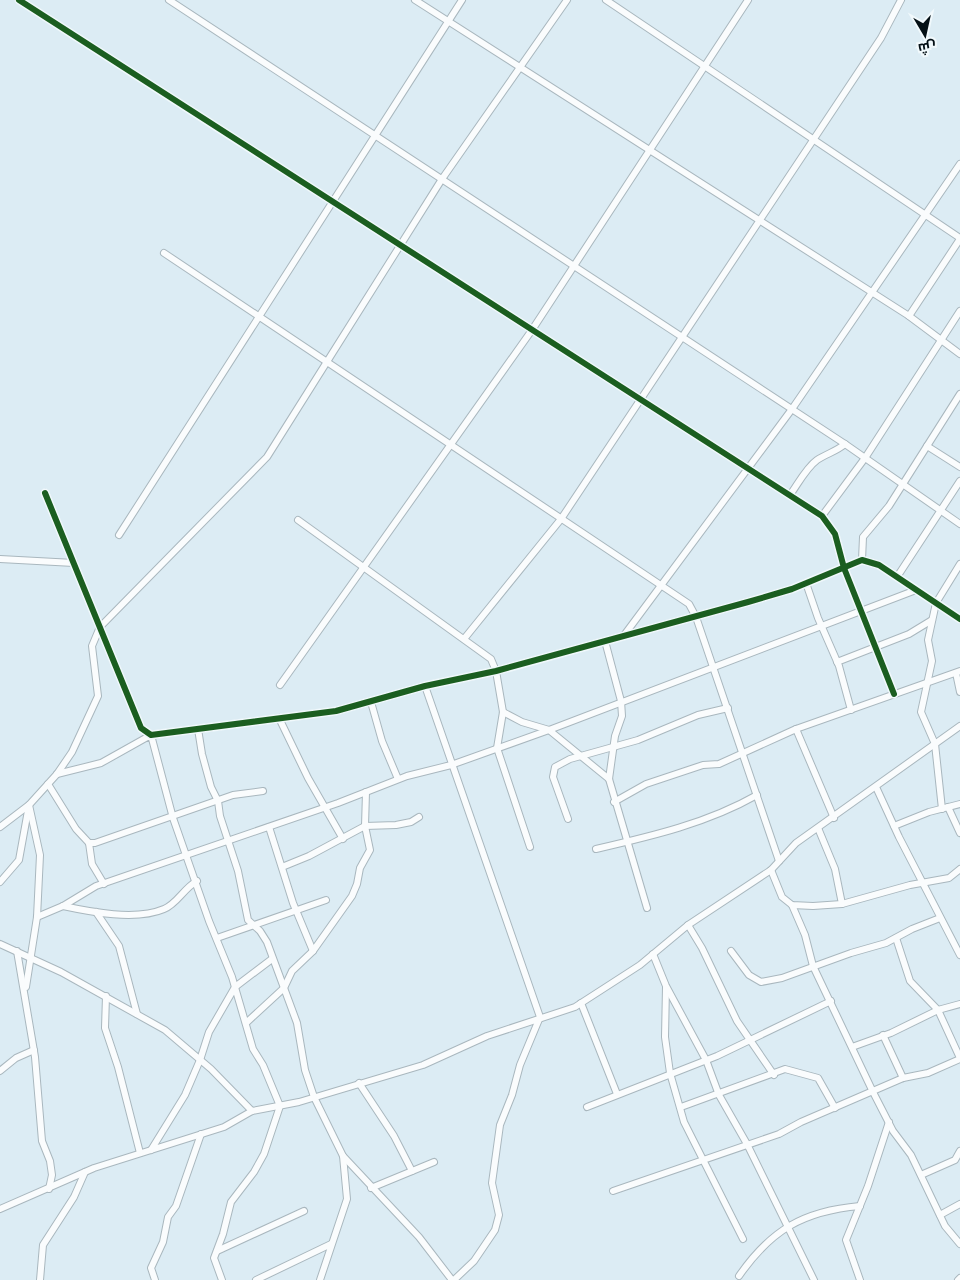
<svg xmlns="http://www.w3.org/2000/svg" width="960" height="1280" font-family="'PT Serif',Cairo,serif">
  <rect width="100%" height="100%" fill="#dcecf4"/>
  <g fill="none" stroke-linecap="round" stroke-linejoin="round">
    <!-- minor casing -->
    <g stroke="#a9b7be" stroke-width="8">
      <g id="minor">
        <polyline points="19,0 822,516 835,534 844,568 894,694"/>
        <polyline points="169,0 845,444 960,524"/>
        <polyline points="415,0 909,316 960,354"/>
        <polyline points="606,0 960,238"/>
        <polyline points="164,253 689,604 696,617 779,861"/>
        <polyline points="909,316 960,239"/>
        <polyline points="927,446 960,467"/>
        <polyline points="45,493 141,728 151,735 336,711 425,686 496,671 748,602 792,589 862,560 879,565 960,619"/>
        <path d="M790 495C798 484 806 468 817 460 826 454 837 451 845 444"/>
        <polyline points="822,516 865,458 960,311"/>
        <polyline points="298,520 491,659 496,671 503,712 497,748 530,847"/>
        <polyline points="119,535 462,0"/>
        <polyline points="0,559 74,563"/>
        <polyline points="862,560 863,537 889,506 960,394"/>
        <polyline points="897,577 960,481"/>
        <polyline points="806,583 818,618 839,666 851,710"/>
        <polyline points="625,634 792,409 960,164"/>
        <polyline points="464,639 561,519 881,38 901,0"/>
        <polyline points="605,641 621,701 622,716 615,736 609,779 647,908"/>
        <polyline points="837,662 909,634 932,620"/>
        <polyline points="956,673 960,692"/>
        <polyline points="280,685 532,330 748,0"/>
        <polyline points="425,686 540,1017 520,1065 512,1095 500,1125 492,1183 499,1215 495,1230 474,1261 454,1280"/>
        <polyline points="371,702 382,741 398,779"/>
        <polyline points="503,712 522,722 549,730 609,779"/>
        <polyline points="279,718 308,778 343,839"/>
        <polyline points="198,729 202,754 211,787 218,801 220,816 238,871 248,920 260,931 267,942 297,1023 305,1070 314,1097 343,1156 347,1199 320,1280"/>
        <polyline points="796,729 834,818"/>
        <polyline points="57,774 101,763 151,735 173,818 209,921 232,977 253,1049 263,1065 280,1106 264,1154 254,1172 231,1202 223,1234 214,1258 222,1280"/>
        <polyline points="48,784 76,829 89,843 92,864 104,884"/>
        <polyline points="876,787 899,837 960,955"/>
        <polyline points="614,802 646,784 703,765 719,764 796,729 960,671"/>
        <polyline points="948,807 960,833"/>
        <polyline points="942,809 935,744 921,712 932,661 928,640 936,603 960,564"/>
        <polyline points="568,819 553,777 555,767 570,759 638,740 698,715 728,708"/>
        <polyline points="894,826 929,812 960,804"/>
        <polyline points="0,827 29,805 40,855 37,917 26,987"/>
        <polyline points="269,827 293,903 313,951"/>
        <polyline points="818,828 835,869 842,904"/>
        <polyline points="89,843 95,843 233,795 263,791"/>
        <path d="M596 849C652 836 708 823 757 795"/>
        <polyline points="282,867 309,856 365,826 396,825 411,822 419,817"/>
        <polyline points="771,870 782,897 792,905 813,906 842,904 910,885 949,878 960,869"/>
        <polyline points="0,882 19,860 29,805 57,774 72,752 98,696 92,646 100,627 267,457 442,179 567,0"/>
        <polyline points="792,905 805,935 813,966 873,1092 893,1131 911,1155 945,1226 960,1244"/>
        <path d="M63 906C91 912 136 921 164 909 177 904 184 888 197 881"/>
        <polyline points="96,912 119,946 137,1014"/>
        <polyline points="37,917 63,906 96,886 338,803 407,776 451,765 549,730 916,590"/>
        <polyline points="688,925 702,948 737,1021 774,1075"/>
        <polyline points="217,938 326,900"/>
        <polyline points="896,938 910,981 938,1010 960,1058"/>
        <polyline points="0,944 61,972 165,1030 211,1069 252,1111"/>
        <polyline points="17,951 35,1057 42,1141 50,1161 52,1175 49,1189"/>
        <polyline points="731,951 749,975 761,982 782,978 851,953 886,943 912,929 940,918"/>
        <polyline points="653,954 666,986 706,1060 719,1095 747,1144 814,1280"/>
        <polyline points="666,987 665,1037 670,1073 684,1122 743,1239"/>
        <polyline points="106,996 105,1028 118,1067 140,1153"/>
        <polyline points="581,1003 617,1094"/>
        <polyline points="246,1023 284,988 292,971 313,951 352,896 357,884 360,868 370,850 365,826 366,792"/>
        <polyline points="883,1035 903,1078"/>
        <polyline points="852,1047 891,1033 938,1010 960,1004"/>
        <polyline points="0,1071 16,1058 34,1050"/>
        <polyline points="359,1083 394,1136 412,1171"/>
        <polyline points="587,1107 717,1056 831,1001"/>
        <polyline points="681,1107 785,1069 818,1078 835,1108"/>
        <polyline points="151,1150 185,1095 200,1060 209,1032 235,987 272,959"/>
        <polyline points="343,1156 419,1237 452,1280"/>
        <polyline points="921,1175 955,1160 960,1151"/>
        <polyline points="371,1188 434,1162"/>
        <polyline points="613,1191 779,1134 801,1122 903,1078 928,1073 960,1059"/>
        <polyline points="0,1209 94,1168 224,1127 252,1111 299,1102 423,1065 487,1036 575,1007 640,965 688,925 771,870 796,843 960,726"/>
        <polyline points="940,1215 960,1204"/>
        <polyline points="217,1251 304,1211"/>
        <path d="M739 1276C771 1230 803 1211 860 1206"/>
        <polyline points="40,1280 43,1245 74,1197 85,1172"/>
        <polyline points="155,1280 151,1268 163,1242 168,1217 176,1206 201,1134"/>
        <polyline points="256,1280 331,1244"/>
        <polyline points="860,1280 846,1240 868,1186 889,1122"/>
        <polyline points="958,1280 960,1278"/>
      </g>
    </g>
    <!-- minor -->
    <use href="#minor" stroke="#fafcfd" stroke-width="6"/>
    <!-- cycleway casing -->
    <g stroke="#f1f9fc" stroke-width="9">
      <g id="cycleway">
        <polyline points="19,0 822,516 835,534 844,568 894,694"/>
        <polyline points="45,493 141,728 151,735 336,711 425,686 496,671 748,602 792,589 862,560 879,565 960,619"/>
      </g>
    </g>
    <!-- cycleway -->
    <use href="#cycleway" stroke="#1b5e20" stroke-width="6"/>
  </g>
  <!-- north arrow -->
  <g transform="translate(925 35) rotate(171)" stroke="#f1f9fc" stroke-width="4" paint-order="stroke">
  <path d="M0-4L9 19L0 12L-9 19Z" fill="#041016"/>
  <text y="-8" font-size="14" font-weight="bold" text-anchor="middle" fill="#041016">ش</text>
  </g>
</svg>
